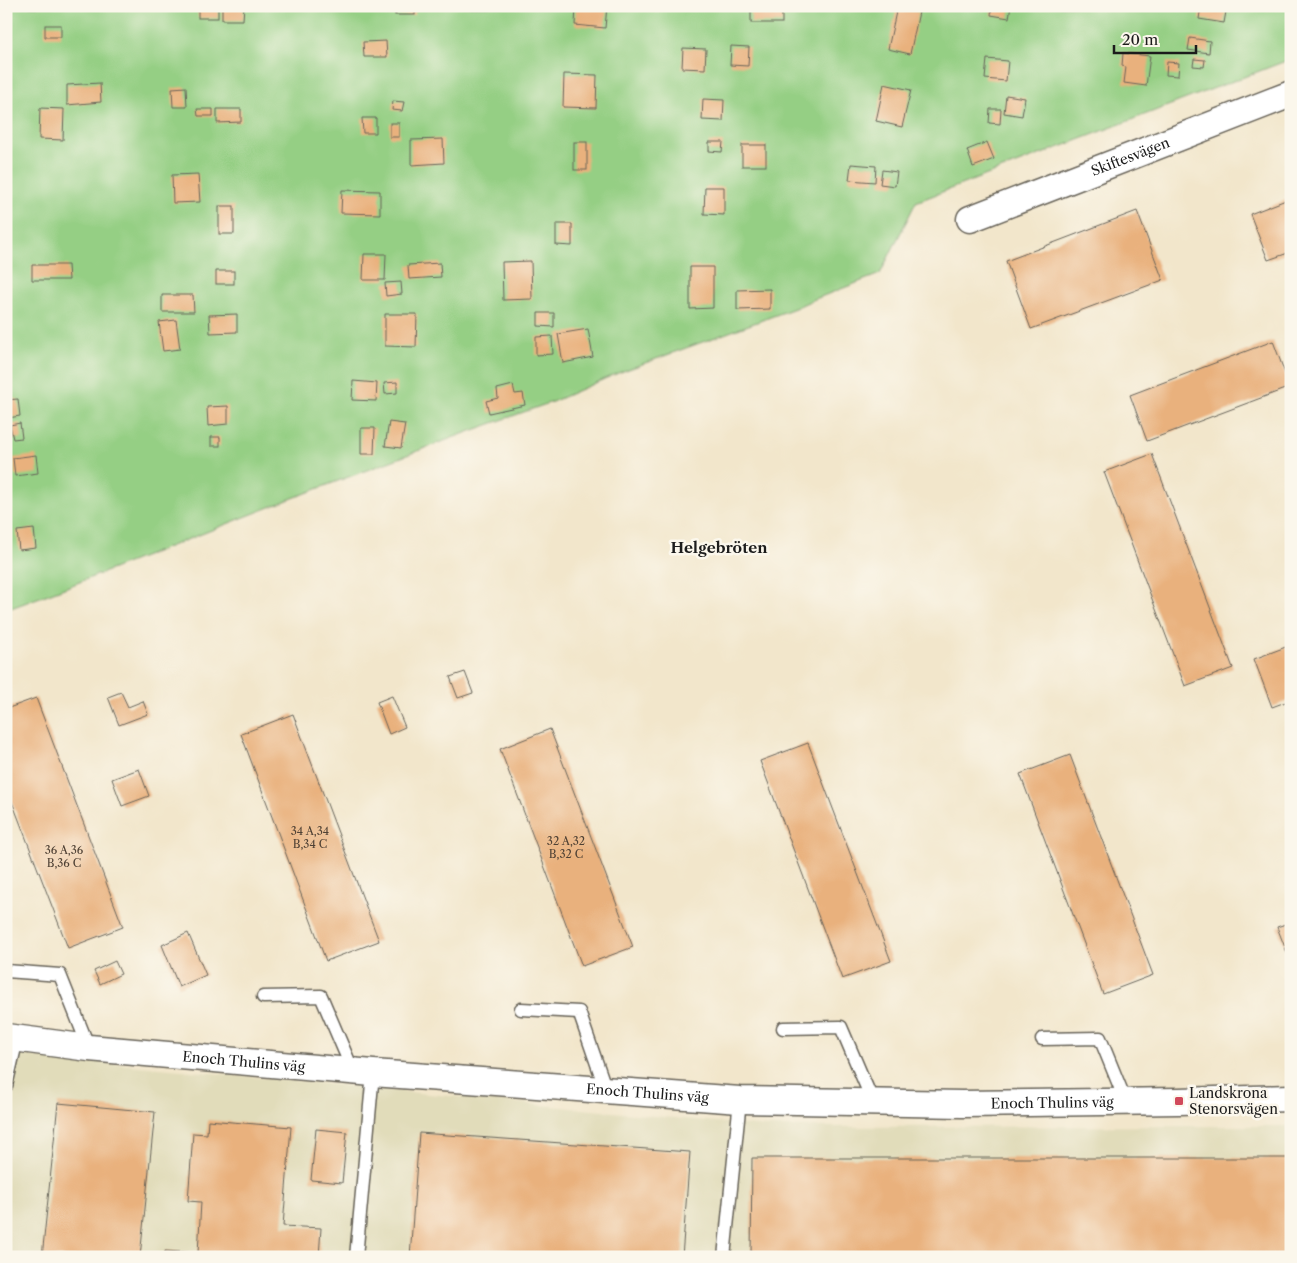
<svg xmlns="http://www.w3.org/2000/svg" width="1297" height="1263" font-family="'Libre Caslon Text',serif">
  <rect width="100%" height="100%" fill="#fbf7ec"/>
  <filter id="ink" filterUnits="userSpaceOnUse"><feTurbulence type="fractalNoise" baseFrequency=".02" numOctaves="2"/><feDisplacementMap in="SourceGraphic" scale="10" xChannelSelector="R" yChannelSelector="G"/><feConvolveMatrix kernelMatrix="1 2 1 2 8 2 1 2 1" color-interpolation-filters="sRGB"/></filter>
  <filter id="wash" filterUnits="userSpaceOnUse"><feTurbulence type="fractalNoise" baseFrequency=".0096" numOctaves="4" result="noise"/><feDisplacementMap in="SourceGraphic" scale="20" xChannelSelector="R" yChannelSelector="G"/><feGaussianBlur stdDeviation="1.12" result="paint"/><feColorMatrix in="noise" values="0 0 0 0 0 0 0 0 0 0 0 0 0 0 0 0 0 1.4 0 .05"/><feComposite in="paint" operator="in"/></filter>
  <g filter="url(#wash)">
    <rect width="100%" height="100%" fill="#f2e6cb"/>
    <!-- built -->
    <polygon fill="#e1dcba" points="6,1053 767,1127 1291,1126 1291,1257 6,1257"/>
    <!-- green -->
    <polygon fill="#95cf84" stroke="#587650" points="6,6 1291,6 1291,59 916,202 880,274 810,301 795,308 618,373 552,402 468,432 293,498 72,585 6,610"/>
    <g id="blocks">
      <!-- building -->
      <g fill="#e9b17d">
        <rect x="198" y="6" width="20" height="12"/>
        <polygon points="222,6 244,6 243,20 222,20"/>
        <rect x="395" y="6" width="20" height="9"/>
        <polygon points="576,6 607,6 605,28 575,25"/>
        <rect x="751" y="6" width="31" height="17"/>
        <polygon points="992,6 1011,6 1009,18 991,15"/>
        <polygon points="1201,6 1227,6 1224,23 1199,19"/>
        <polygon points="897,7 919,12 910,54 888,49"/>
        <rect x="45" y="25" width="16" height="12"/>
        <polygon points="1190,38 1210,41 1209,53 1188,50"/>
        <polygon points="386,41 387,57 364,57 363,42"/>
        <polygon points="731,46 749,47 748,66 730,65"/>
        <polygon points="683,48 706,49 705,69 682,68"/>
        <polygon points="1123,53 1150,56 1146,86 1124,83 1126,67 1122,66"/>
        <polygon points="987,59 1008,61 1006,81 985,79"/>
        <polygon points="1194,59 1205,60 1204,67 1193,66"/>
        <polygon points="1167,62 1179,63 1178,76 1166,75"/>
        <polygon points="564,74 597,75 596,108 563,107"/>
        <polygon points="100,83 101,102 67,105 67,85"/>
        <polygon points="884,84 911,90 902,127 876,121"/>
        <polygon points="186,87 187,107 173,107 172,88"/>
        <polygon points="1006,95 1025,98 1022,116 1004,113"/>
        <polygon points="703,99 724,100 723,121 702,120"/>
        <polygon points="393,101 404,102 402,111 392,110"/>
        <polygon points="40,108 64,109 63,140 39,139"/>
        <polygon points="197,109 213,109 213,116 198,116"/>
        <polygon points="217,109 241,109 241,122 217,123"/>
        <polygon points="990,109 1001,109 1000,124 989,123"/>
        <polygon points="362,118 376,118 376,133 363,133"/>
        <rect x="390" y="123" width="9" height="14"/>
        <polygon points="443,139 444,163 411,165 411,140"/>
        <rect x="574" y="142" width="13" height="28"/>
        <polygon points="709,142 723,142 722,152 709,151"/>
        <polygon points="987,142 994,159 973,167 967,150"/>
        <rect x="742" y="145" width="24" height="21"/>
        <polygon points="851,164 876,166 875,182 849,180"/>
        <polygon points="6,165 11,165 11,202 6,201"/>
        <polygon points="882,170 897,172 895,186 880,184"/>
        <polygon points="198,174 200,202 173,203 172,175"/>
        <polygon points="705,187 724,187 724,215 704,214"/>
        <polygon points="342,190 380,191 380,214 341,213"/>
        <polygon points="1291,198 1291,252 1268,260 1250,214"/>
        <rect x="219" y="206" width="15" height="28"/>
        <polygon points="1137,211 1163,280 1031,329 1006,261"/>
        <polygon points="556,224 572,224 572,246 556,245"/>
        <polygon points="364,254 386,254 385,280 363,280"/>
        <polygon points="531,261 532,299 503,300 502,262"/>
        <polygon points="440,263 441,277 409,279 408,265"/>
        <polygon points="32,265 68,265 69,280 32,280"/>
        <polygon points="690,267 713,267 713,308 690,309"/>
        <rect x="216" y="271" width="18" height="13"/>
        <polygon points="401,282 402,294 386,296 385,283"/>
        <polygon points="6,284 9,284 10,292 6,292"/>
        <polygon points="770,289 770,309 737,310 737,290"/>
        <polygon points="162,295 193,295 194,312 162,312"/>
        <polygon points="538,313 554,313 554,327 538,326"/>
        <polygon points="237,314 237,332 210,333 209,315"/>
        <polygon points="385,314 417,314 416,347 385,346"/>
        <polygon points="176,320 180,349 163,351 159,322"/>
        <polygon points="588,329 593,357 563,363 558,334"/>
        <polygon points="552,336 553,354 536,355 536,337"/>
        <polygon points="1273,341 1290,387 1147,441 1130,395"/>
        <polygon points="353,381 377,383 376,401 352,400"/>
        <polygon points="397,382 397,393 385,394 384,383"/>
        <polygon points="513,385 515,394 523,393 525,405 489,413 486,401 498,398 497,389"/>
        <polygon points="18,399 20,416 8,418 6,400"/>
        <polygon points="228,406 228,424 208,426 207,407"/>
        <polygon points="389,422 405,424 401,448 385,446"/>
        <polygon points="20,423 22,438 13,439 10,425"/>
        <polygon points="361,428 375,428 374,454 361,454"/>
        <rect x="211" y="437" width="9" height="9"/>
        <polygon points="1152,454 1233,668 1185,686 1104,472"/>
        <polygon points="36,455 38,473 15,476 13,458"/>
        <polygon points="34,529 36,548 19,550 17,531"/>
        <polygon points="1291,645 1291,700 1272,707 1254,659"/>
        <polygon points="465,672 473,693 458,698 450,677"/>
        <polygon points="121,692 128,707 143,701 148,714 119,725 108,697"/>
        <polygon points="392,696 405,727 389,734 377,702"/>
        <polygon points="36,698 123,927 68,948 6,786 6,709"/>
        <polygon points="293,714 379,941 326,961 241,734"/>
        <polygon points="550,729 633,947 582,966 500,749"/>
        <polygon points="808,743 891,961 842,979 760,761"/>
        <polygon points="1070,755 1153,975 1103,994 1020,774"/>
        <polygon points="139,769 149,796 122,806 112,779"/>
        <polygon points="1291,922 1291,963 1277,927"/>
        <polygon points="188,933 206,975 179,987 162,945"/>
        <polygon points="115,961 121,974 100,984 94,971"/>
        <polygon points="58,1103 155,1112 140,1257 42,1257"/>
        <polygon points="208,1120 291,1127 283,1226 321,1228 319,1257 165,1257 165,1251 198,1253 201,1202 188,1201 193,1133 207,1134"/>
        <polygon points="316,1129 347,1132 342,1183 311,1180"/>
        <polygon points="419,1133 690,1152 682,1257 410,1257"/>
        <polygon points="752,1158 1291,1158 1291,1257 751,1257"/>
      </g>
    </g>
  </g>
  <g filter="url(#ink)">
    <use href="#blocks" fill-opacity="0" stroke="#676359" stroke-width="1"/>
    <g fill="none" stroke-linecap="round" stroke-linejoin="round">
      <!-- lane casing -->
      <g stroke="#676359" stroke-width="15">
        <g id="lane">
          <polyline points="6,971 60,975 89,1048"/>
          <polyline points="263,997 321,996 353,1071"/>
          <polyline points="521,1009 579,1012 606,1090"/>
          <polyline points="783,1028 841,1027 873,1102"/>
          <polyline points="1042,1039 1100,1038 1126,1102"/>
          <polyline points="6,1086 17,1039"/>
          <polyline points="356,1257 373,1073"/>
          <polyline points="724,1257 740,1100"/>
        </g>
      </g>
      <!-- street casing -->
      <g stroke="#676359" stroke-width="29">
        <g id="street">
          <path id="s1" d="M970 219 1291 94"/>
          <path id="s2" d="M6 1037 89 1048 373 1073 740 1100 962 1104 1179 1101 1291 1098"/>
        </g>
      </g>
      <!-- lane -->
      <use href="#lane" stroke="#fff" stroke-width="12"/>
      <!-- street -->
      <use href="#street" stroke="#fff" stroke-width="26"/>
    </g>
  </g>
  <!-- markers -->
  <rect fill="#d1495b" stroke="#fbf7ec" stroke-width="2" x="1174" y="1096" width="10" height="10" rx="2.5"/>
  <g text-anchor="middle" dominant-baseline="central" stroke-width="5" stroke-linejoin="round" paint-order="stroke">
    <!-- number labels -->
    <g font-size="11" fill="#4f4134">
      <text x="310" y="831">34 A,34<tspan x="310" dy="13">B,34 C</tspan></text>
      <text x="566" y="841">32 A,32<tspan x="566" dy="13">B,32 C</tspan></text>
      <text x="64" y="850">36 A,36<tspan x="64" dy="13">B,36 C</tspan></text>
    </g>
    <!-- street labels -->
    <g font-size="14" fill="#1c1c1c" stroke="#fbf7ec">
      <text stroke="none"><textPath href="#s1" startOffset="172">Skiftesvägen</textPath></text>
      <text stroke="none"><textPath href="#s2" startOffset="239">Enoch Thulins väg</textPath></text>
      <text stroke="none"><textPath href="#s2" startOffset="644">Enoch Thulins väg</textPath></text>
      <text stroke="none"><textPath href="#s2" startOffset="1049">Enoch Thulins väg</textPath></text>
    </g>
    <!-- poi labels -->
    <g font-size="14" fill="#1c1c1c" stroke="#fbf7ec" text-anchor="start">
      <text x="1189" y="1093">Landskrona<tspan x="1189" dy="16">Stenorsvägen</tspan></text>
    </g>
    <!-- neighbourhood labels -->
    <g font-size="15" font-weight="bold" fill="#1c1c1c" stroke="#fbf7ec">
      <text x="719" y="547">Helgebröten</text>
    </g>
  </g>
  <!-- margin -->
  <rect width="1297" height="1263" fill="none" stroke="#fbf7ec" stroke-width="25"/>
  <!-- scale -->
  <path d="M1114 45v8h82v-8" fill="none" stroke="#1c1c1c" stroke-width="2.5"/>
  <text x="1122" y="45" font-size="15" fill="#1c1c1c" stroke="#fbf7ec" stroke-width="4" paint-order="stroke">20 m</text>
</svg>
